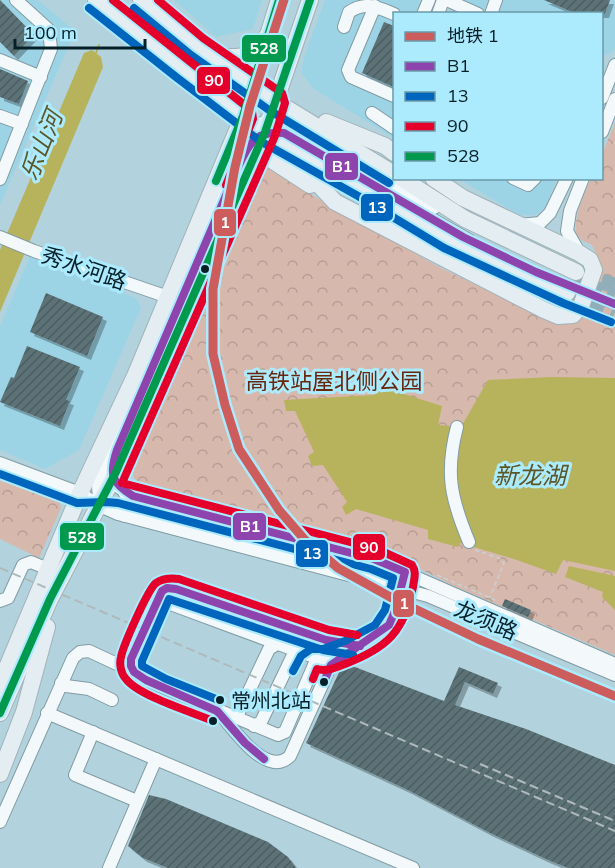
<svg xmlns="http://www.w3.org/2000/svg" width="615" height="868" font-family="Mulish,'Noto Sans SC',sans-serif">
  <defs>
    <pattern id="park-crowns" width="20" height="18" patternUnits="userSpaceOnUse" patternTransform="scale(1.5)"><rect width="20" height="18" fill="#d7b8ac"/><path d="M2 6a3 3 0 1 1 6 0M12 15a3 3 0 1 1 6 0" fill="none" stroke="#b79e94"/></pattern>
    <pattern id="building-hatch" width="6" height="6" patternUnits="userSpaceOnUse" patternTransform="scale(1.5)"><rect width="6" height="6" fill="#5c7277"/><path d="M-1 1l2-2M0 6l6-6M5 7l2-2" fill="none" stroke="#4a5d62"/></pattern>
    <filter id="shadow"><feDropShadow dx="4" dy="4" stdDeviation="0" flood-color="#0004"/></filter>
  </defs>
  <rect width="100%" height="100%" fill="#b2d3de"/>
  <!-- built -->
  <g fill="#9dd4e5">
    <polygon points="0,0 38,0 75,31 0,205"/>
    <polygon points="174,0 262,0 253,29 216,37"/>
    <polygon points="325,0 418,0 449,13 394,14 394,138 314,89 301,73 304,57"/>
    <polygon points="460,0 615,0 615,49 611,53 602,56 602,14 492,13"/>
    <polygon points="459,179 557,179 546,206 536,215 519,215"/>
    <polygon points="30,256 136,298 141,308 79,450 45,469 0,450 0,326"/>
  </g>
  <!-- park -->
  <g fill="url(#park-crowns)">
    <path d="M615 123V655L452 585 388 553 144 488 134 478 132 467 261 169 269 167 325 203 441 268 549 320 570 322 598 258 592 245 583 241 576 235C574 214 583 197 591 179L602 178V154Z"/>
    <polygon points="0,470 48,489 59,497 61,508 39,558 0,539"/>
  </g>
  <!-- water -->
  <g fill="#b7b35d">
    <polygon points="92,50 101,57 103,67 0,312 0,250 84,53"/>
    <polygon points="552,377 615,378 615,571 563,560 556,574 514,559 460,543 458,547 428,539 428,530 356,509 346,515 342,507 347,502 323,465 312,466 308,456 314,452 295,411 286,411 284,400 374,395 382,387 442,406 438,425 461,427 488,380"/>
    <polygon points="569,566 615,576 615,610 602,597 603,592 565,577"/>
  </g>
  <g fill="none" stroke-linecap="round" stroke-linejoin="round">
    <!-- stream -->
    <polyline stroke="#b7b35d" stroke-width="2" points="96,53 99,45"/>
  </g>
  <!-- building -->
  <g fill="url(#building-hatch)" filter="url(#shadow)">
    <polygon points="0,0 34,35 14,56 0,42"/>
    <polygon points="544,0 610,0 605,14 577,14"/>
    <polygon points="384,22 394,26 394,87 362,73"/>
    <polygon points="0,69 28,81 19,104 0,97"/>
    <polygon points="46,293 103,317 87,356 30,332"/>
    <polygon points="27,346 80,367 66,400 70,401 60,426 0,402 11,377 14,378"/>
    <polygon points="505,599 531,610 528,617 502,606"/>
    <polygon points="347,664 444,701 459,667 498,683 493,694 465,682 455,705 526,729 615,765 615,868 568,868 548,860 490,833 408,790 306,743 341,668"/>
    <polygon points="149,795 166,799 268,842 288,857 296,868 168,868 143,858 128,846"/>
  </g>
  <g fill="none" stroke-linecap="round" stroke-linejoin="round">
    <!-- minor-tunnel -->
    <g stroke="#90afba" stroke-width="12" stroke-dasharray="12 6" stroke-linecap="butt">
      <polyline points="574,279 615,294"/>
      <polyline points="570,288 615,304"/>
      <polyline points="284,550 357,570"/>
    </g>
    <!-- major-tunnel -->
    <g stroke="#90afba" stroke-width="16" stroke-dasharray="16 8" stroke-linecap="butt">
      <polyline points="579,273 615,286"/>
      <polyline points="567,293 615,312"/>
    </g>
    <!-- minor casing -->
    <g stroke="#809ba3" stroke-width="14">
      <g id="minor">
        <polyline points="447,0 478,14"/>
        <polyline points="375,6 348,70 351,77 394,96"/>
        <polyline points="423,14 429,0"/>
        <polyline points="438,14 443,0"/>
        <polyline points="491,14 496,0"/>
        <path d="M344 27 349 12C365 1 378 7 394 14"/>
        <polyline points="0,60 41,77"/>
        <polyline points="602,98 615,65"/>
        <polyline points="372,113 394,128"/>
        <polyline points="0,116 22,124"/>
        <polyline points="266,132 284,133 321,154"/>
        <polyline points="602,132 615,99"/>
        <polyline points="513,178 528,185 535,178"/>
        <polyline points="0,179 51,49 49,30 16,0"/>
        <polyline points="432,219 469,240"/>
        <polyline points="519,225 540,223 550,213 567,178"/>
        <polyline points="0,237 34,251 168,297"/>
        <polyline points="579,252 567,231 570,211 583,178"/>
        <path d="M189 267 246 137C259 123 267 117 287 122L434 208"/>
        <path d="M121 424C113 442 90 481 101 500 106 508 117 512 125 516"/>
        <path d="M457 427C445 473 451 499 469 542"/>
        <polyline points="123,435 198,261"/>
        <polyline points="0,463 80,493 98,505 118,514 428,596 615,675"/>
        <path d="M112 474C112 485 124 491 133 496"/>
        <polyline points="125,494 374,559 615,664"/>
        <polyline points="199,527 284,550"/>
        <path d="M167 588 176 589 326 640 360 646 314 665 285 732 278 735 146 680C137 674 130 671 131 659L157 599 162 591Z"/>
        <polyline points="157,599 300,652"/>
        <polyline points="0,601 8,598 23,565 31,562 48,569"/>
        <polyline points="61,683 66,686 89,689 112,700"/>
        <path d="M219 712C233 729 267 779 290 756L331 665 389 625 395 611 402 582"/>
        <polyline points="47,713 413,868"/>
        <polyline points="230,716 239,712 269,649 277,644"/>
        <polyline points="254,726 261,722 292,657 300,652 323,660"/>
        <polyline points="93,732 75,775 137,801"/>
        <polyline points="0,822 73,658 80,652 89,651 134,672"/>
        <polyline points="109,868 156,759"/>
      </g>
    </g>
    <!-- major casing -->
    <g stroke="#a0b2b8" stroke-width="18">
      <g id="major">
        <polyline points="96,0 182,69 265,132 363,187 448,238 567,293"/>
        <polyline points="141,0 197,46 275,101 394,174"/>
        <path d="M213 56C238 58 252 60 266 37"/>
        <polyline points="326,122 385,146 394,153"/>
        <polyline points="265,132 306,171 335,202 544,310 558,316 573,315 581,306 594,270 590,260 579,253 463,198 433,178"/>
        <polyline points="256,137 270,159 310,185"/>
        <polyline points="401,178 465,219 576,272"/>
        <polyline points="0,684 80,493 135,376 243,116 279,0"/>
        <polyline points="0,713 50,599 116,472 265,132 310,0"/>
        <polyline points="0,774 24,712 47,627"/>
      </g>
    </g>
    <!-- path -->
    <g stroke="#c8d3d7" stroke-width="1.5" stroke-dasharray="4.5 3" stroke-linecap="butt">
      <polyline points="475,550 499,558 504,563 490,597"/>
      <polyline points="437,575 495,600"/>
      <polyline points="424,607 479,631"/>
    </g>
    <!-- minor -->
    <use href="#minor" stroke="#f3f8fa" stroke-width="12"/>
    <!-- major -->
    <use href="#major" stroke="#e4eef2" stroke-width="16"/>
    <!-- rail -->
    <g stroke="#afb9bb" stroke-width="2" stroke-dasharray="9 4.5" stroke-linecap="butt">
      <polyline points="0,568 615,831"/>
      <polyline points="480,764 615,821"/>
    </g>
    <!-- bus-1 casing -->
    <g stroke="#aceafe" stroke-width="12">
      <g id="bus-1">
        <path d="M324 682 331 665 389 625 395 611 405 572 374 559 133 496C111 483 109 474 117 450L239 165C250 141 256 131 284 133L463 237 536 272 615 304"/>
        <polyline points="264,759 245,743 217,711 146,680 134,672 131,666 131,659 162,591 167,588 176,589 326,640 360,646"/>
      </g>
    </g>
    <!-- bus-2 casing -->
    <g stroke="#aceafe" stroke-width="12">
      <g id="bus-2">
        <polyline points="89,8 176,77 260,141 358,196 444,248 563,303 611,322"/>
        <polyline points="134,8 191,55 269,110 389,183"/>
        <polyline points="0,474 77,503 106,502 118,503 371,569 393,578 385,610 375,625 345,641 323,649 311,649 301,656 293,671"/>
        <polyline points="221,701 166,679 142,666 142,661 169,599 323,650 353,655"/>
      </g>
    </g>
    <!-- bus-3 casing -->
    <g stroke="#aceafe" stroke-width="12">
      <g id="bus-3">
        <polyline points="113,0 252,111 253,119 226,185"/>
        <path d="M158 0 203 38 282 93 285 103 275 136 122 483 377 549 412 565C417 572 414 579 413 587 404 632 387 648 345 664 336 667 327 672 317 669L313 679"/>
        <path d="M213 721C192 712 139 696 126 679 121 674 119 664 121 657 123 646 148 589 156 583 163 578 171 578 179 579L329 630 357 635"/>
      </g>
    </g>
    <!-- bus-4 casing -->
    <g stroke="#aceafe" stroke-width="12">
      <g id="bus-4">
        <polyline points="216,181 243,116 279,0"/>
        <polyline points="0,713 50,599 116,472 265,132 310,0"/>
      </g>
    </g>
    <!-- bus-1 -->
    <use href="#bus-1" stroke="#8e44ad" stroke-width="8"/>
    <!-- bus-2 -->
    <use href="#bus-2" stroke="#0065bd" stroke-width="8"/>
    <!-- bus-3 -->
    <use href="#bus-3" stroke="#e4002b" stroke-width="8"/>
    <!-- bus-4 -->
    <use href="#bus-4" stroke="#01994d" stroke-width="8"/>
    <!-- metro-1 casing -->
    <g stroke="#aceafe" stroke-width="14">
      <polyline id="metro-1" points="284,0 250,106 235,167 213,289 213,354 225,405 239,449 279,510 305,540 338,568 392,598 478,639 615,696"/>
    </g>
    <!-- metro-1 -->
    <use href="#metro-1" stroke="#cd5c5c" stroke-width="9"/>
  </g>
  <!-- markers -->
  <g fill="#062028" stroke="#aceafe" stroke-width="2">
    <circle cx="205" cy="269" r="5"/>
    <circle cx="324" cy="682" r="5"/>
    <circle cx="220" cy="700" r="5"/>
    <circle cx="213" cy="721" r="5"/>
  </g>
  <g text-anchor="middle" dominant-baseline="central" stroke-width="6" stroke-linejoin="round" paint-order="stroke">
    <!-- bus labels -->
    <g font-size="20" fill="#062028" stroke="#aceafe" text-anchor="start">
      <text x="231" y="700">常州北站</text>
    </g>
    <!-- street labels -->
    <g font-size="22" fill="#062028" stroke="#aceafe">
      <text transform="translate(84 268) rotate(19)">秀水河路</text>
      <text transform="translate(486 620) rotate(23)">龙须路</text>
    </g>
    <!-- park labels -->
    <g font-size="22" fill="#68260c" stroke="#aceafe">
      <text x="334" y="381">高铁站屋北侧公园</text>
    </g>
    <!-- water labels -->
    <g font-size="24" font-style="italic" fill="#5d5626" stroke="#aceafe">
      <text transform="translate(41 145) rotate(-68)">乐山河</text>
      <text x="530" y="475">新龙湖</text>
    </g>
  </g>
  <g stroke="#aceafe" stroke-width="2">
    <rect x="241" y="34" width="46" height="29" rx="6" fill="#01994d"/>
    <rect x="196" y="66" width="35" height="29" rx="6" fill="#e4002b"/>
    <rect x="324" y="152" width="35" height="29" rx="6" fill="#8e44ad"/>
    <rect x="360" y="193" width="34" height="29" rx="6" fill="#0065bd"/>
    <rect x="213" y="208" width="24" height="29" rx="6" fill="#cd5c5c"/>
    <rect x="232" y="512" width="35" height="29" rx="6" fill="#8e44ad"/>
    <rect x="59" y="522" width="46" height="29" rx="6" fill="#01994d"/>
    <rect x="352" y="533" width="34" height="28" rx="6" fill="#e4002b"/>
    <rect x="295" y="539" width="34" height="29" rx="6" fill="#0065bd"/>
    <rect x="392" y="589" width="23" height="29" rx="6" fill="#cd5c5c"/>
  </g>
  <g font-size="16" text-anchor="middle" font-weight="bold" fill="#fff">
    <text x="264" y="54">528</text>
    <text x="214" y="86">90</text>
    <text x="342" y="172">B1</text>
    <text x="377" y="213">13</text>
    <text x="225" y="228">1</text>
    <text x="250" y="532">B1</text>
    <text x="82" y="543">528</text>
    <text x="369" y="553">90</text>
    <text x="312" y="559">13</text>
    <text x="404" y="609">1</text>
  </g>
  <!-- legend -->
  <rect x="393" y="12" width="210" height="168" fill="#aceafe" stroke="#6a99a8" stroke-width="1.5"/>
  <rect x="405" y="32" width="30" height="9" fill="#cd5c5c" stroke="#6a99a8" stroke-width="1.5"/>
  <text x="447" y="42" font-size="18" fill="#062028">地铁 1</text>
  <rect x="405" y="62" width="30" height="9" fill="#8e44ad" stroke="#6a99a8" stroke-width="1.5"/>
  <text x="447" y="72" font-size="18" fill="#062028">B1</text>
  <rect x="405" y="92" width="30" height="9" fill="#0065bd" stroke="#6a99a8" stroke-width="1.5"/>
  <text x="447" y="102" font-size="18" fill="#062028">13</text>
  <rect x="405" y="122" width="30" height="9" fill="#e4002b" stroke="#6a99a8" stroke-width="1.5"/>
  <text x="447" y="132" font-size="18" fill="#062028">90</text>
  <rect x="405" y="152" width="30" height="9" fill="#01994d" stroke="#6a99a8" stroke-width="1.5"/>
  <text x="447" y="162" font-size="18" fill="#062028">528</text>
  <!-- scale -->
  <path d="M15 39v9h130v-9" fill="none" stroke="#062028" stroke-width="3"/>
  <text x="24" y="39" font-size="18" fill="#062028" stroke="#aceafe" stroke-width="4.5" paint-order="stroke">100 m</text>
</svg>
